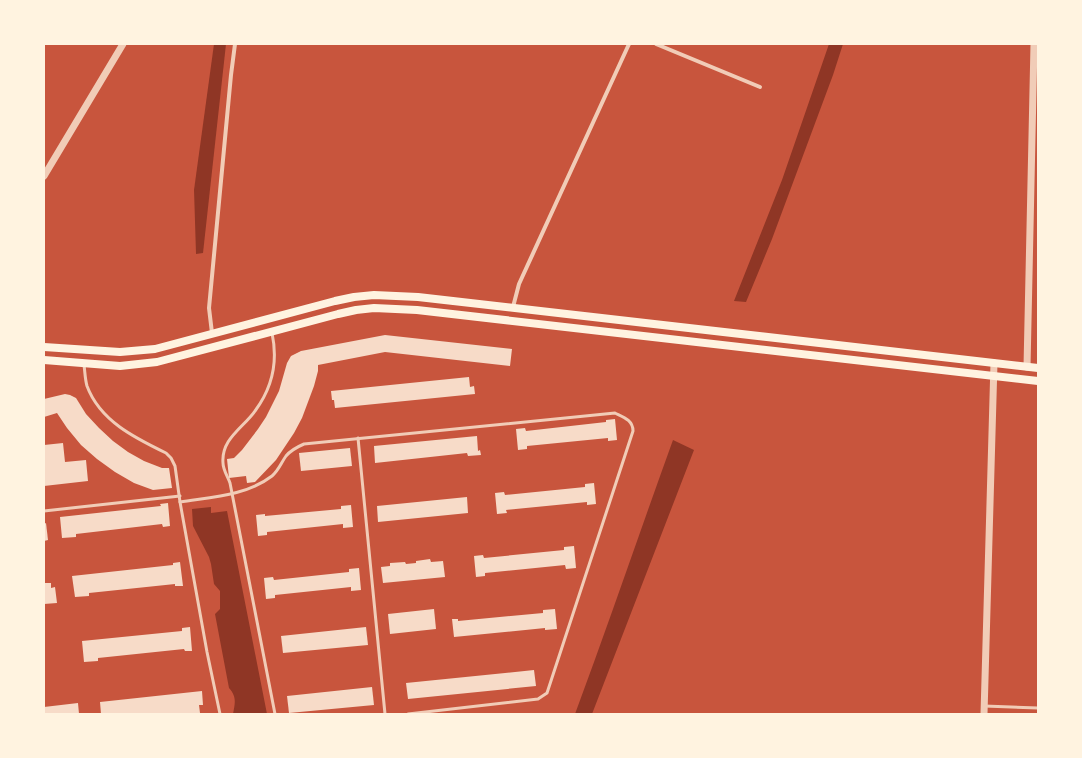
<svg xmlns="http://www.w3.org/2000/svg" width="1082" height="758" viewBox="0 0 1082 758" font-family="Lato,sans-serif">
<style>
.water{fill:#8f3625}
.building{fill:#f7dbc8}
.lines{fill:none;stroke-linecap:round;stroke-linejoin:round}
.service{stroke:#f1ccb7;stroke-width:3}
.minor{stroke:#f1ccb7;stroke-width:4}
.tertiary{stroke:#f1ccb7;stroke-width:7}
.secondary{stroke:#fff3e0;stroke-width:8}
</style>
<rect width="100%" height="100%" fill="#c8553d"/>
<g class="water">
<polygon points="214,44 226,44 203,253 196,254 194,190"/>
<polygon points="829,44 843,44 833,75 772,239 746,302 734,301 782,180"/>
<path d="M 673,440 L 694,450 L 592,714 L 575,714 C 609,623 640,531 673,440 Z"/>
<path d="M 211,507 L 211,513 L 227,511 L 267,714 L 233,714 C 235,703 237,697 229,688 L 215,614 L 220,609 L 220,591 L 214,584 L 211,564 L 209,557 L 193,526 L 192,509 Z"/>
</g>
<g class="building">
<polygon points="385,335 512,349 510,366 385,352 318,365 318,371 314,386 302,418 294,433 276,460 255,482 247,483 246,476 229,478 227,459 234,458 242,450 258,429 266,417 279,391 287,363 291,356 301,351"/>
<polygon points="469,377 470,387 474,386 475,394 335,408 334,400 332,400 331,391"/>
<polygon points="65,394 70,395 76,398 86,414 99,428 113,441 128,452 144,461 162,468 169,468 172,488 153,490 134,483 115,472 97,459 81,445 67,428 57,413 44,417 44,399"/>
<polygon points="615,419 617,440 608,441 608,438 527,446 527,449 518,450 516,429 525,428 526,431 606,422 606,420"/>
<polygon points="477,436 478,451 480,450 481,455 468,456 467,453 375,463 374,446"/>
<polygon points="63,443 65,462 86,460 88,481 44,486 44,445"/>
<polygon points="350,448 352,466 301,471 299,453"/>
<polygon points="594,483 596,504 587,505 587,502 506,510 507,513 497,514 495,493 504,492 505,495 585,487 585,484"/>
<polygon points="467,497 468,513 378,522 377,506"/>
<polygon points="168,503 170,526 163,527 162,524 76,534 76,537 62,538 60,517 161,506 160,504"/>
<polygon points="351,505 353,527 343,528 343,524 267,532 267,535 258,536 256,515 265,514 265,516 341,509 341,506"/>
<polygon points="46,523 48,540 44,541 44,524"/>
<polygon points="574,546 576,568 566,569 565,565 485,573 485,576 476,577 474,556 483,555 484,558 564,550 564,547"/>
<polygon points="430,559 431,562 443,561 445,577 383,583 381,567 390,566 390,563 405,562 406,564 416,563 416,561"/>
<polygon points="180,562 183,586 175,586 175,584 89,593 89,596 75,597 72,576 173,565 173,563"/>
<polygon points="359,568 361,590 351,591 351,587 275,595 275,598 266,599 264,578 273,577 274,580 349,572 349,569"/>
<polygon points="44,583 51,583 51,588 55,587 57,603 44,604"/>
<polygon points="434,609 436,629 390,634 388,614"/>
<polygon points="555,609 557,629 545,630 545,628 454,637 452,619 458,619 458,621 543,613 543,610"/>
<polygon points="190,627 192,651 185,651 184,649 98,658 98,661 84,662 82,641 182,631 182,628"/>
<polygon points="366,627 368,645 283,653 281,636"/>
<polygon points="534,670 536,686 408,699 406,683"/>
<polygon points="372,687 374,705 289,713 287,696"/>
<polygon points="202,691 203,705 199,705 200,713 194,714 101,714 100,702"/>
<polygon points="78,703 79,714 44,714 44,707"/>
</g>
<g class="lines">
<g class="service">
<path d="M 272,333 C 278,361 273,387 255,411 C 243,428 221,439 223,463 C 223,470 228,477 230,483 L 275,714"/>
<path d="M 84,365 C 85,372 85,379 87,386 C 100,421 135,438 166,453 L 171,458 L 175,466 L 180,502 L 207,652 L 220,714"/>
<polyline points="358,438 385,714"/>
<path d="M 180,502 C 211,497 246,496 272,476 C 279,470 281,463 286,456 C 291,450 297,447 304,444 L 615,413 C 623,417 633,420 633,431 L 547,693 L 538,699 L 408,714"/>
<polyline points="44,511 180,496"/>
<polyline points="984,706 1038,708"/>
</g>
<g class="minor">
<polyline points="656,44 760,87"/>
<polyline points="513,307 519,284 629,44"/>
<polyline points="212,333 209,308 231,75 235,44"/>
</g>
<g class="tertiary">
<polyline points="44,176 123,44"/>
<polyline points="1027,367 1034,44"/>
<polyline points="984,714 994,363"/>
</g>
<g class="secondary">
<polyline points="44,347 120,352 155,349 335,301 354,297 374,295 418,297 1038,368"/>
<polyline points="44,360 120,366 157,362 338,314 356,310 374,308 417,310 1038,381"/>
</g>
</g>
<rect width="1082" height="758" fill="none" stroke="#fff3e0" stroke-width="90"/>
</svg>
